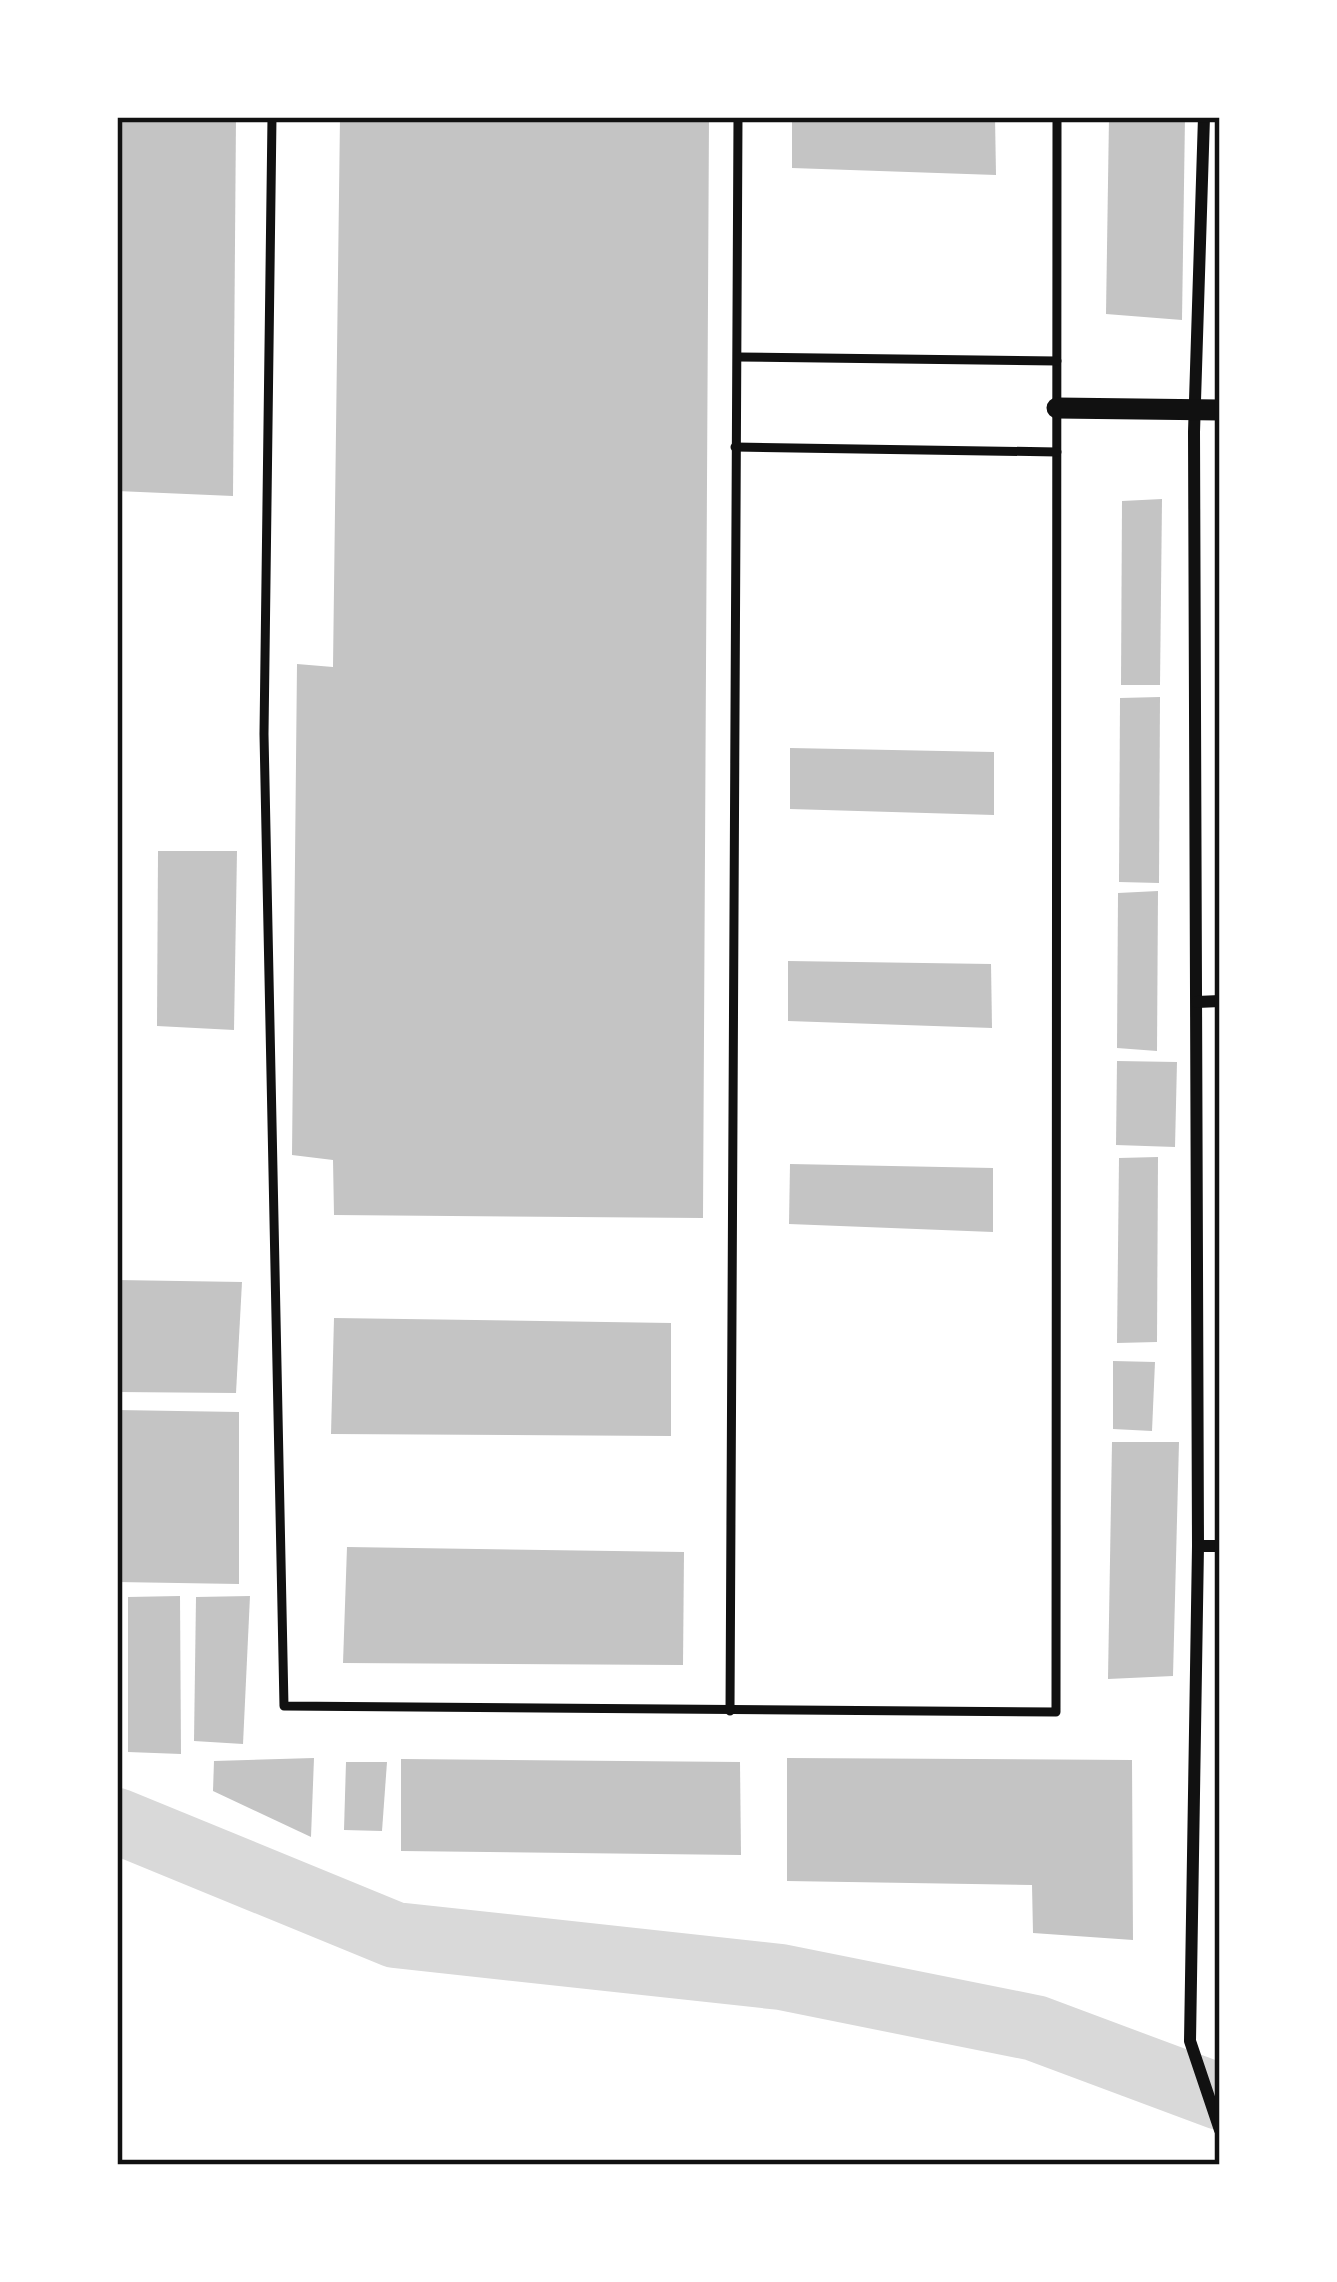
<svg xmlns="http://www.w3.org/2000/svg" width="1337" height="2282" viewBox="0 0 1337 2282" font-family="'Roboto Condensed',sans-serif">
<style>
.lines{fill:none;stroke-linecap:round;stroke-linejoin:round}
.river{stroke:#d9d9d9;stroke-width:66}
.building{fill:#c4c4c4}
.service{stroke:#111;stroke-width:9}
.minor{stroke:#111;stroke-width:12}
.tertiary{stroke:#111;stroke-width:21}
.neatline{fill:none;stroke:#111;stroke-width:4.5}
</style>
<rect width="100%" height="100%" fill="#fff"/>
<g class="lines">
<polyline class="river" points="117,1821 395,1935 781,1977 1035,2028 1220,2097"/>
</g>
<g class="building">
<polygon points="117,117 236,117 233,496 117,491"/>
<polygon points="340,117 709,117 703,1218 334,1215 333,1160 292,1155 297,664 333,667"/>
<polygon points="792,117 995,117 996,175 792,168"/>
<polygon points="1109,117 1185,117 1182,320 1106,314"/>
<polygon points="1162,499 1160,685 1121,685 1122,501"/>
<polygon points="1160,697 1159,883 1119,882 1120,698"/>
<polygon points="790,748 994,752 994,815 790,809"/>
<polygon points="158,851 237,851 234,1030 157,1026"/>
<polygon points="1158,891 1157,1051 1117,1048 1118,893"/>
<polygon points="788,961 991,964 992,1028 788,1021"/>
<polygon points="1117,1061 1177,1062 1175,1147 1116,1145"/>
<polygon points="1158,1157 1157,1342 1117,1343 1119,1158"/>
<polygon points="790,1164 993,1168 993,1232 789,1224"/>
<polygon points="117,1280 242,1282 236,1393 117,1392"/>
<polygon points="334,1318 671,1323 671,1436 331,1434"/>
<polygon points="1113,1361 1155,1362 1152,1431 1113,1429"/>
<polygon points="117,1410 239,1412 239,1584 117,1582"/>
<polygon points="1112,1442 1179,1442 1173,1676 1108,1679"/>
<polygon points="347,1547 684,1552 683,1665 343,1663"/>
<polygon points="180,1596 181,1754 128,1752 128,1597"/>
<polygon points="250,1596 243,1744 194,1741 196,1597"/>
<polygon points="314,1758 311,1837 213,1791 214,1761"/>
<polygon points="787,1758 1132,1760 1133,1940 1033,1933 1032,1885 787,1881"/>
<polygon points="401,1759 740,1762 741,1855 401,1851"/>
<polygon points="346,1762 387,1762 382,1831 344,1830"/>
</g>
<g class="lines">
<g class="service">
<polyline points="272,117 264,734 284,1706 1056,1712 1057,117"/>
<polyline points="738,357 1057,361"/>
<polyline points="735,447 1057,452"/>
<polyline points="730,1711 738,117"/>
</g>
<g class="minor">
<polyline points="1204,117 1194,432 1198,1546 1190,2041 1220,2130"/>
<polyline points="1197,1002 1220,1001"/>
<polyline points="1198,1546 1220,1546"/>
</g>
<polyline class="tertiary" points="1057,408 1220,410"/>
</g>
<rect width="1337" height="2282" fill="none" stroke="#ffffff" stroke-width="240"/>
<rect x="120" y="120" width="1097" height="2042" class="neatline"/>
</svg>
